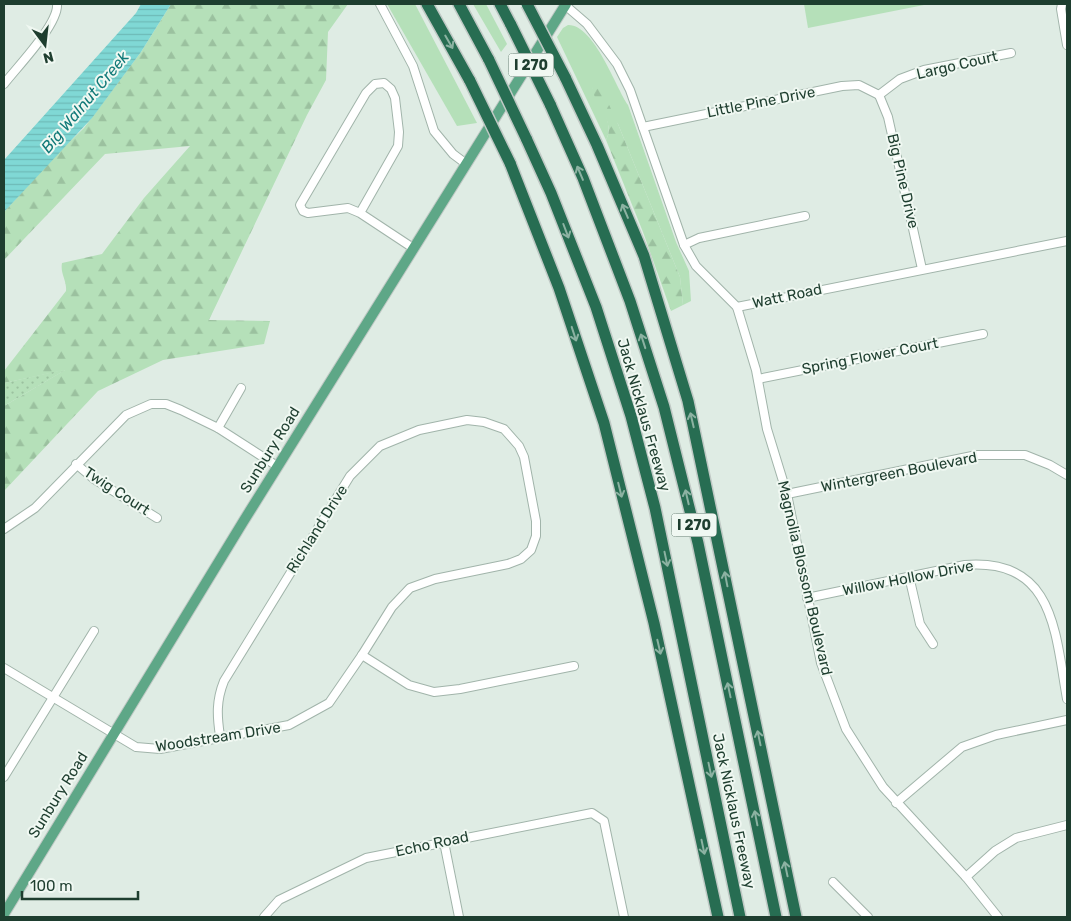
<svg xmlns="http://www.w3.org/2000/svg" width="1071" height="921" viewBox="0 0 1071 921" font-family="Rubik,sans-serif">
<style>
.grass{fill:#b5e0b9}
.forest{fill:url(#forest-firs)}
.park{fill:url(#park-dots)}
.water{fill:url(#water-rules)}
.lines{fill:none;stroke-linecap:round;stroke-linejoin:round}
.minor-casing{stroke:#a1b4aa;stroke-width:10}
.major-casing{stroke:#c0c9c5;stroke-width:12}
.highway-casing{stroke:#c0c9c5;stroke-width:14}
.minor{stroke:#fff;stroke-width:8}
.major{stroke:#5ea787;stroke-width:10}
.highway{stroke:#276d52;stroke-width:11}
.highway-bridge-casing{stroke:#c0c9c5;stroke-width:14;stroke-linecap:butt}
.highway-bridge{stroke:#276d52;stroke-width:11}
.oneway{stroke:#8cb2a2}
.labels{text-anchor:middle;dominant-baseline:central;stroke-width:4;stroke-linejoin:round;paint-order:stroke}
.shield{fill:#f0f8f2;stroke:#5d766a;stroke-width:1}
.shield-label{font-size:14px;font-weight:bold;fill:#1e3e2f}
.street-label{font-size:15px;fill:#1e3e2f;stroke:#f0f8f2}
.water-label{font-size:16px;font-style:italic;fill:#127a79;stroke:#f0f8f2}
</style>
<defs>
<pattern id="forest-firs" width="22" height="20" patternUnits="userSpaceOnUse" patternTransform="scale(1.25)"><rect width="22" height="20" fill="#b5e0b9"/><path d="M5 1l3.5 6h-7zM16 11l3.5 6h-7z" fill="#9bc19f"/></pattern>
<pattern id="park-dots" width="8" height="8" patternUnits="userSpaceOnUse" patternTransform="scale(1.25)"><rect width="8" height="8" fill="#b5e0b9"/><path d="M2 2h.1M6 6h.1" fill="none" stroke="#9bc19f" stroke-width="1.8" stroke-linecap="round"/></pattern>
<pattern id="water-rules" width="6" height="5" patternUnits="userSpaceOnUse" patternTransform="scale(1.25)"><rect width="6" height="5" fill="#80d8d5"/><path d="M0 2.5h6" fill="none" stroke="#6ebab7"/></pattern>
</defs>
<rect width="100%" height="100%" fill="#dfece4"/>
<g class="grass">
<polygon points="387,4 415,4 477,123 457,126"/>
<polygon points="473,4 486,4 507,44 501,52"/>
<polygon points="804,4 929,4 808,28"/>
<path d="M 568,25 C 594,24 616,88 628,105 L 676,242 L 689,271 L 691,301 L 683,305 L 680,277 L 618,124 L 592,87 C 599,102 615,124 606,140 L 557,37 L 563,28 Z"/>
</g>
<g class="forest">
<path d="M 171,4 L 348,4 L 328,32 L 326,80 L 307,115 L 209,320 L 270,321 L 264,344 L 163,360 L 98,391 L 4,491 L 4,406 L 65,370 L 4,383 L 4,371 L 66,291 C 67,280 60,274 62,263 L 102,254 L 144,198 L 190,146 L 105,154 L 4,260 L 4,212 L 56,155 L 84,128 L 141,52 Z"/>
<path d="M 593,80 L 598,81 L 618,124 L 680,277 L 683,305 L 671,311 L 643,232 L 606,140 C 618,118 586,99 593,80 Z"/>
</g>
<polygon class="park" points="67,369 4,406 4,383"/>
<polygon class="water" points="141,4 171,4 141,52 92,118 4,212 4,160 136,13"/>
<g class="lines">
<g class="minor-casing">
<g id="minor">
<polyline points="380,4 413,66 434,131 453,154 465,163"/>
<polyline points="1062,4 1061,9 1067,45"/>
<polyline points="565,5 587,24 617,64 630,90 684,245 696,266 737,307 756,370 767,429 787,494 821,663 846,729 883,787 966,877 998,917"/>
<path d="M 4,84 C 17,67 59,24 57,4"/>
<polyline points="879,95 888,117 922,269"/>
<polyline points="879,95 900,79 924,70 1011,53"/>
<polyline points="643,127 842,86 859,85 879,95"/>
<polyline points="360,213 398,146 399,132 395,98 391,89 384,83 375,84 366,93 300,205 303,211 308,213 348,208 360,213 413,248"/>
<polyline points="684,245 699,238 805,216"/>
<polyline points="737,307 1067,241"/>
<polyline points="758,379 983,334"/>
<polyline points="218,428 241,388"/>
<polyline points="76,464 94,479 157,518"/>
<polyline points="787,494 977,455 1025,455 1050,465 1067,475"/>
<polyline points="4,529 35,508 126,415 151,404 166,404 181,410 218,428 277,466"/>
<polyline points="909,576 920,624 933,644"/>
<path d="M 807,598 L 965,565 C 1054,558 1055,631 1067,699"/>
<polyline points="362,655 409,685 434,692 460,689 574,666"/>
<path d="M 4,668 L 136,747 L 160,749 L 289,725 L 329,703 L 362,655 L 392,607 L 410,588 L 435,579 L 508,564 L 521,559 L 531,550 L 536,536 L 536,521 L 524,457 L 519,446 L 504,429 L 484,422 L 467,420 L 419,430 L 380,446 L 350,476 L 224,681 C 216,701 217,716 220,736"/>
<polyline points="4,777 94,631"/>
<polyline points="896,803 962,747 996,735 1067,720"/>
<polyline points="444,842 459,917"/>
<polyline points="966,877 995,851 1016,838 1067,825"/>
<polyline points="833,882 868,917"/>
<polyline points="264,917 279,900 366,858 592,813 604,821 624,917"/>
</g>
</g>
<g class="major-casing">
<polyline id="major" points="4,914 243,522 566,4"/>
</g>
<g class="highway-casing">
<g id="highway">
<polyline points="427,4 470,81"/>
<polyline points="459,4 489,60"/>
<polyline points="500,4 511,25"/>
<polyline points="565,77 597,145 644,256 688,401 796,917"/>
<polyline points="550,104 583,178 630,301 664,407 698,543 776,917"/>
<polyline points="526,138 551,193 596,307 631,416 655,508 740,917"/>
<polyline points="510,163 559,288 604,423 654,623 718,917"/>
</g>
</g>
<use href="#minor" class="minor"/>
<use href="#major" class="major"/>
<use href="#highway" class="highway"/>
<g class="highway-bridge-casing">
<g id="highway-bridge">
<polyline points="527,4 565,77"/>
<polyline points="511,25 550,104"/>
<polyline points="489,60 526,138"/>
<polyline points="470,81 510,163"/>
</g>
</g>
<use href="#highway-bridge" class="highway-bridge"/>
</g>
<defs><path id="oneway-shaft" d="M-6 0H5M1.5-3L5.5 0L1.5 3" fill="none" stroke-width="1.6" stroke-linecap="round" stroke-linejoin="round" transform="scale(1.25)"/></defs>
<g class="oneway">
<use href="#oneway-shaft" transform="translate(449 42) rotate(60)"/>
<use href="#oneway-shaft" transform="translate(580 173) rotate(-113)"/>
<use href="#oneway-shaft" transform="translate(625 211) rotate(-113)"/>
<use href="#oneway-shaft" transform="translate(566 231) rotate(69)"/>
<use href="#oneway-shaft" transform="translate(574 334) rotate(72)"/>
<use href="#oneway-shaft" transform="translate(643 341) rotate(-108)"/>
<use href="#oneway-shaft" transform="translate(692 420) rotate(-103)"/>
<use href="#oneway-shaft" transform="translate(620 490) rotate(76)"/>
<use href="#oneway-shaft" transform="translate(687 497) rotate(-103)"/>
<use href="#oneway-shaft" transform="translate(666 559) rotate(78)"/>
<use href="#oneway-shaft" transform="translate(726 579) rotate(-101)"/>
<use href="#oneway-shaft" transform="translate(659 647) rotate(77)"/>
<use href="#oneway-shaft" transform="translate(729 690) rotate(-102)"/>
<use href="#oneway-shaft" transform="translate(759 738) rotate(-102)"/>
<use href="#oneway-shaft" transform="translate(710 770) rotate(78)"/>
<use href="#oneway-shaft" transform="translate(756 818) rotate(-101)"/>
<use href="#oneway-shaft" transform="translate(703 847) rotate(78)"/>
<use href="#oneway-shaft" transform="translate(786 869) rotate(-102)"/>
</g>
<g class="labels">
<g class="shield">
<rect x="508.5" y="53.5" width="45" height="23" rx="4"/>
<rect x="671.5" y="513.5" width="45" height="23" rx="4"/>
</g>
<g class="shield-label">
<text x="531" y="65">I 270</text>
<text x="694" y="525">I 270</text>
</g>
<g class="street-label">
<text transform="translate(957 65) rotate(-13)">Largo Court</text>
<text transform="translate(761 102) rotate(-11)">Little Pine Drive</text>
<text transform="translate(903 181) rotate(77)">Big Pine Drive</text>
<text transform="translate(787 296) rotate(-12)">Watt Road</text>
<text transform="translate(870 356) rotate(-11)">Spring Flower Court</text>
<text transform="translate(644 415) rotate(74)">Jack Nicklaus Freeway</text>
<text transform="translate(270 450) rotate(-58)">Sunbury Road</text>
<text transform="translate(899 472) rotate(-11)">Wintergreen Boulevard</text>
<text transform="translate(117 491) rotate(33)">Twig Court</text>
<text transform="translate(317 529) rotate(-58)">Richland Drive</text>
<text transform="translate(805 578) rotate(77)">Magnolia Blossom Boulevard</text>
<text transform="translate(908 578) rotate(-11)">Willow Hollow Drive</text>
<text transform="translate(218 737) rotate(-9)">Woodstream Drive</text>
<text transform="translate(58 795) rotate(-58)">Sunbury Road</text>
<text transform="translate(734 811) rotate(78)">Jack Nicklaus Freeway</text>
<text transform="translate(432 844) rotate(-12)">Echo Road</text>
</g>
<g class="water-label">
<text transform="translate(85 102) rotate(-50)">Big Walnut Creek</text>
</g>
</g>
<rect width="1071" height="921" fill="none" stroke="#1e3e2f" stroke-width="10"/>
<g transform="translate(45 45) rotate(165)" stroke="#f0f8f2" stroke-width="4" paint-order="stroke">
<path d="M0-4L9 19L0 12L-9 19Z" fill="#1e3e2f"/>
<text y="-8" font-size="14" font-weight="bold" text-anchor="middle" fill="#1e3e2f">N</text>
</g>
<path d="M22 891v8h116v-8" fill="none" stroke="#1e3e2f" stroke-width="2.5"/>
<text x="30" y="891" font-size="15" fill="#1e3e2f" stroke="#f0f8f2" stroke-width="4" paint-order="stroke">100 m</text>
</svg>
